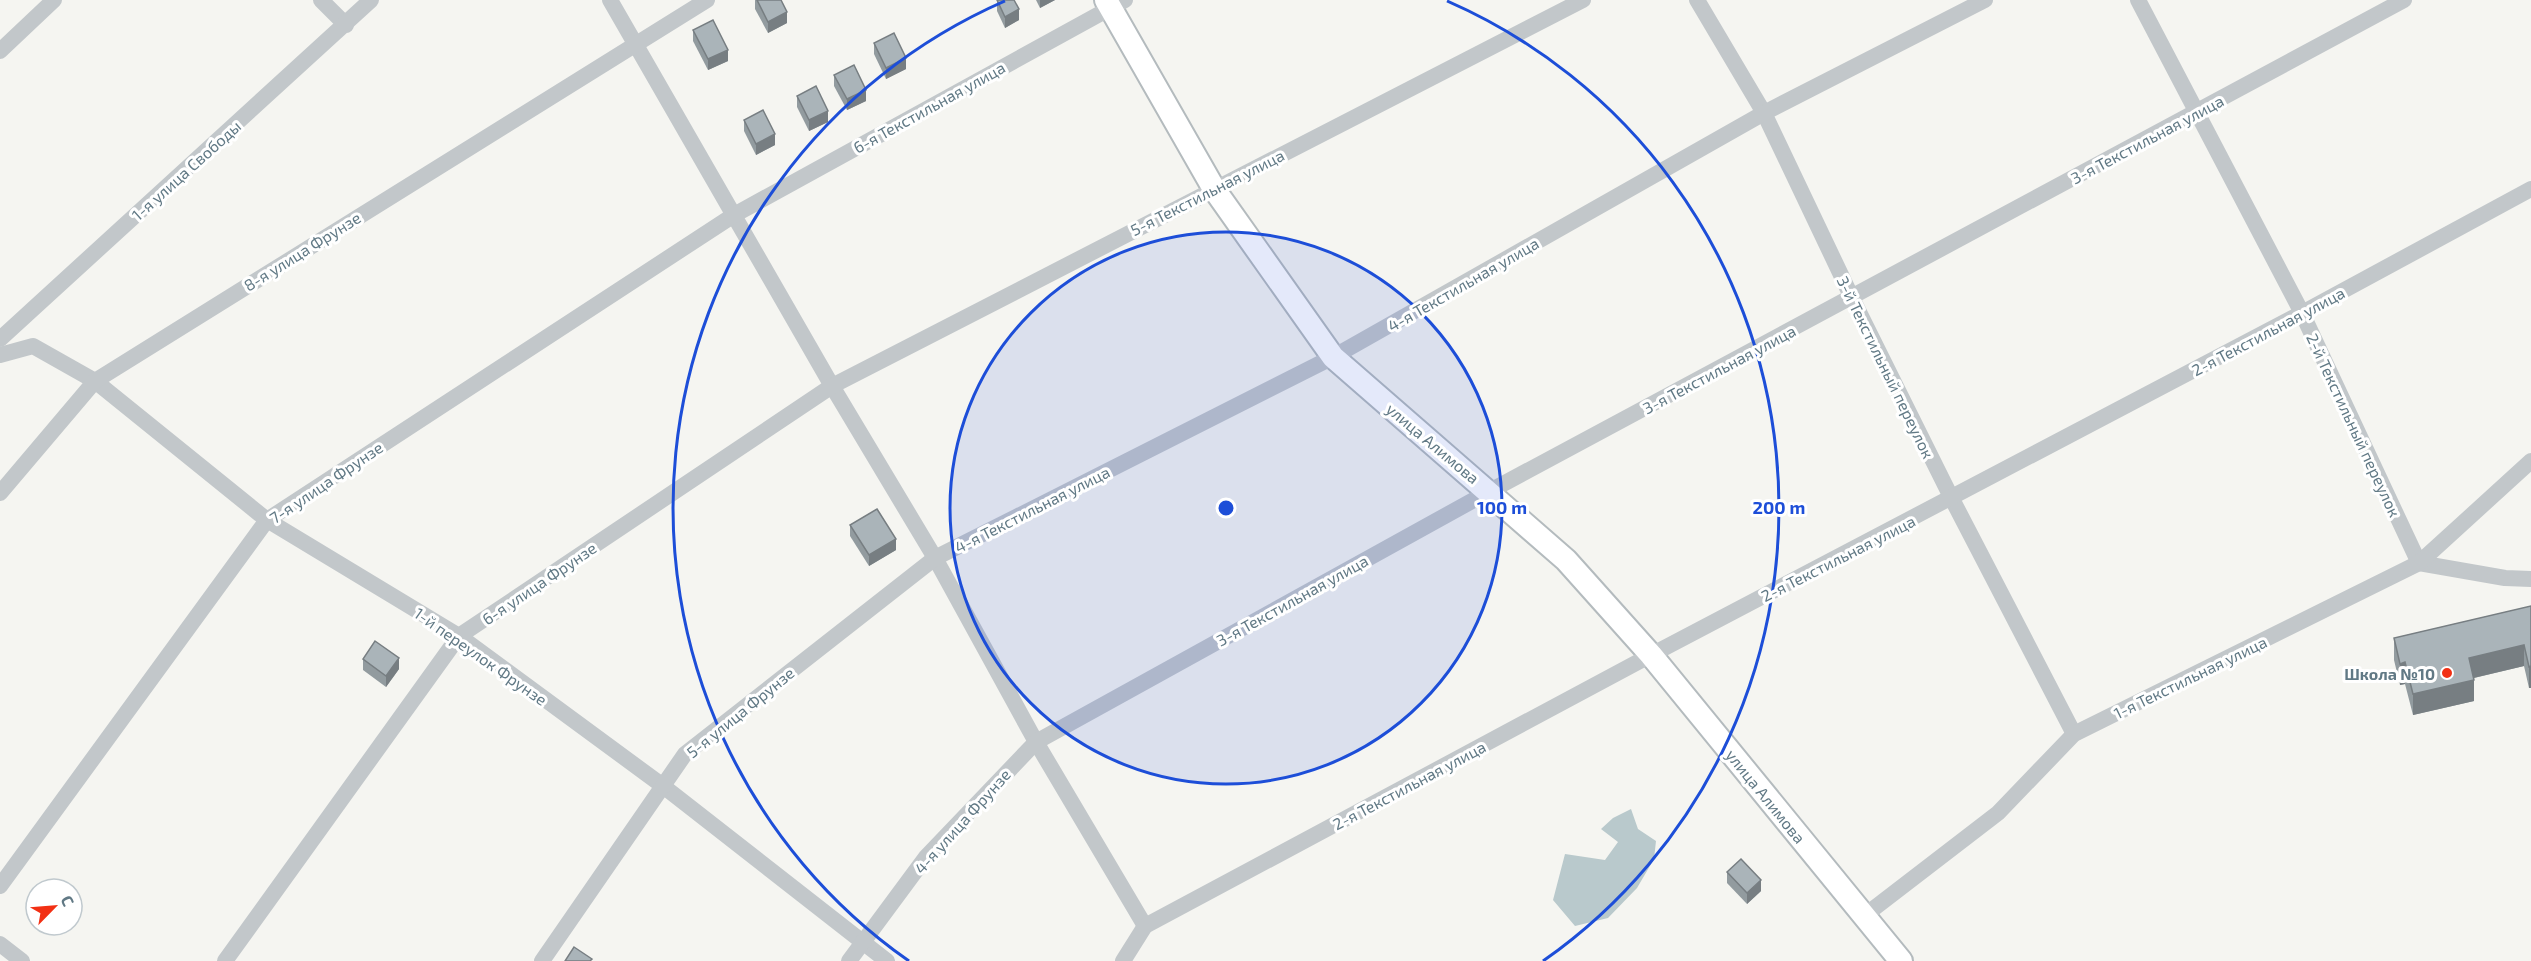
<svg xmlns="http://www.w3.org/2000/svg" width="2531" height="961" viewBox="0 0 2531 961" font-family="'Exo 2',sans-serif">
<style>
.water{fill:#b9c9cc}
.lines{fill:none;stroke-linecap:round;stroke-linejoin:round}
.secondary-casing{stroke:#b4bbbe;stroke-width:26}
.street{stroke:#c2c7ca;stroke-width:16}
.secondary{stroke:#fff;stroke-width:22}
.wall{fill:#929b9f}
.shaded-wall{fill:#777e82}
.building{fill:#aab4b9;stroke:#777e82;stroke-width:1.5}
.ring{fill:none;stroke:#1d4ed8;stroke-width:3}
.poi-dot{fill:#f23014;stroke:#fff;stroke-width:2}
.labels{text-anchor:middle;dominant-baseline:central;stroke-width:6;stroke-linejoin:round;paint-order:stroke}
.street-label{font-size:16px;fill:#617985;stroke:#fff}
.poi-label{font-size:16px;font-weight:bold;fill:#617985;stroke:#fff;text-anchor:end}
.centre{fill:#1d4ed8;stroke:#fff;stroke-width:3}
.ring-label{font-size:18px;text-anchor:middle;font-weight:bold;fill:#1d4ed8;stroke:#fff;stroke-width:6;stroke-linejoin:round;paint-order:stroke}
</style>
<rect width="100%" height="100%" fill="#f5f5f1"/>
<polygon class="water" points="1631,809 1638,829 1656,841 1654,859 1637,888 1608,918 1575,926 1553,900 1565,854 1605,860 1618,842 1601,829 1613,818"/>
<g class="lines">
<g class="secondary-casing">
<polyline id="secondary" points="1106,0 1214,189 1333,357 1566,560 1651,655 1901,961"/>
</g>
<g class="street">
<polyline points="321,0 346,25"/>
<polyline points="610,0 832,386 935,558 1036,742 1145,926"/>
<polyline points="1697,0 1764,113 1852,298 1952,499 2074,734"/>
<polyline points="2138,0 2302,313 2419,563 2505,578 2531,579"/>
<polyline points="0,51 54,0"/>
<polyline points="0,339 371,0"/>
<polyline points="0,355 33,346 95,381 267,520 459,636 663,786 887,961"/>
<polyline points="0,493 95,381 707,0"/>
<polyline points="0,886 267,520 734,215 1125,0"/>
<polyline points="1864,916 1998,813 2074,734 2419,563 2531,461"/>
<polyline points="0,944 22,961"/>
<polyline points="225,961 459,636 832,386 1583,0"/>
<polyline points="542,961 685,754 935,558 1333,357 1764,113 1985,0"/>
<polyline points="849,961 926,857 1036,742 1490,491 2404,0"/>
<polyline points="1123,961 1145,926 1651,655 2302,313 2531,189"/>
</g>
<use href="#secondary" class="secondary"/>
</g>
<g class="wall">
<polygon points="755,0 781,0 787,23 768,33 755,9"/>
<polygon points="997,0 1019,20 1005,28 997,11"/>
<polygon points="1036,0 1055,0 1040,8"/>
<polygon points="693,30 728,61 708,70 693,41"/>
<polygon points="874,43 906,69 886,79 874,54"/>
<polygon points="834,75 866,101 847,110 834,86"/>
<polygon points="797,96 828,122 809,131 797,107"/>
<polygon points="744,120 775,145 756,155 744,131"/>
<polygon points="850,525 896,550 869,566 850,536"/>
<polygon points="2531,606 2531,688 2529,688 2524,666 2474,678 2474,701 2413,715 2405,684 2400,685 2394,660 2394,638"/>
<polygon points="363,659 399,669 386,687 363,670"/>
<polygon points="1727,872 1761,891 1747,904 1727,883"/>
</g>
<g class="shaded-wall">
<polygon points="1040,0 1055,0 1040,8"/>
<polygon points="1019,9 1019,20 1005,28 1005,17"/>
<polygon points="787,12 787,23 768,33 768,22"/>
<polygon points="728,50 728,61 708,70 708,59"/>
<polygon points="906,58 906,69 886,79 886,68"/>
<polygon points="866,90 866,101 847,110 847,99"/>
<polygon points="828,111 828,122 809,131 809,120"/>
<polygon points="775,134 775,145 756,155 756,144"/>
<polygon points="896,539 896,550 869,566 869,555"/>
<polygon points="2524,645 2524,666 2469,679 2469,658"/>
<polygon points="399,658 399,669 386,687 386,676"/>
<polygon points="2405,662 2405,684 2400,685 2400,664"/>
<polygon points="2531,666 2531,688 2529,688 2529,667"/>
<polygon points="2474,680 2474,701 2413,715 2413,694"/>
<polygon points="1761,880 1761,891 1747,904 1747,893"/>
</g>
<g class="building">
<polygon points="757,0 781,0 787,12 768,22"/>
<polygon points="997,0 1014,0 1019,9 1005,17"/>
<polygon points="713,20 728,50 708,59 693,30"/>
<polygon points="894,33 906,58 886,68 874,43"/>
<polygon points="854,65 866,90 847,99 834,75"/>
<polygon points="816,86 828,111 809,120 797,96"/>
<polygon points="763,110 775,134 756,144 744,120"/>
<polygon points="877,509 896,539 869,555 850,525"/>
<polygon points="2531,606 2531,666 2529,667 2524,645 2469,658 2474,680 2413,694 2405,662 2400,664 2394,638"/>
<polygon points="375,641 399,658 386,676 363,659"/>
<polygon points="1741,859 1761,880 1747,893 1727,872"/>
<polygon points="574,947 592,959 590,961 565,961"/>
</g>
<circle cx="1226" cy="508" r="276" fill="#1d4ed8" fill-opacity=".12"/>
<g class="ring">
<circle cx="1226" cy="508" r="276"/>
<path d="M909 961A553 553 0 0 1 1005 1M1447 1A553 553 0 0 1 1543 961"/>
</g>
<circle class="poi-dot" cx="2447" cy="673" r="6"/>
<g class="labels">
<g class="street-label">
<text transform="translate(929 107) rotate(-29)">6-я Текстильная улица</text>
<text transform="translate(2147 139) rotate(-28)">3-я Текстильная улица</text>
<text transform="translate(186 170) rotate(-42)">1-я улица Свободы</text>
<text transform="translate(1207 192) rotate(-27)">5-я Текстильная улица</text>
<text transform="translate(302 251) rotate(-32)">8-я улица Фрунзе</text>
<text transform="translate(1463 284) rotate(-30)">4-я Текстильная улица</text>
<text transform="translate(2268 331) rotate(-28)">2-я Текстильная улица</text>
<text transform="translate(1886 367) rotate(64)">3-й Текстильный переулок</text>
<text transform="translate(1719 369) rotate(-28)">3-я Текстильная улица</text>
<text transform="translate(2354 425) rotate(65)">2-й Текстильный переулок</text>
<text transform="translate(1433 443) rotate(40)">улица Алимова</text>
<text transform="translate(326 482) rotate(-34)">7-я улица Фрунзе</text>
<text transform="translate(1032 509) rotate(-27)">4-я Текстильная улица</text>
<text transform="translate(1838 558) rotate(-27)">2-я Текстильная улица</text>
<text transform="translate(539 583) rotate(-34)">6-я улица Фрунзе</text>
<text transform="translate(1292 600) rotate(-29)">3-я Текстильная улица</text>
<text transform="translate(481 656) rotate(35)">1-й переулок Фрунзе</text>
<text transform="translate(2190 677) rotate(-26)">1-я Текстильная улица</text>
<text transform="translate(740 712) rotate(-39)">5-я улица Фрунзе</text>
<text transform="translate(1409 785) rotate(-28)">2-я Текстильная улица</text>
<text transform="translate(1766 796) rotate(51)">улица Алимова</text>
<text transform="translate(962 821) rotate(-48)">4-я улица Фрунзе</text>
</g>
<g class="poi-label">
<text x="2435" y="673">Школа №10</text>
</g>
</g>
<circle cx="1226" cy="508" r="9" class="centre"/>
<g class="ring-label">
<text x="1502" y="514">100 m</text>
<text x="1779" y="514">200 m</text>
</g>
<g transform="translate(54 907) rotate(65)"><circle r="28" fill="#ffffff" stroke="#c0c9ce" stroke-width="1.5"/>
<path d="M0-4.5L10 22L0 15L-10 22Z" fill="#f23014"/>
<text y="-9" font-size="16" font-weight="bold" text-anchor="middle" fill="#617985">С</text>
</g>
</svg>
